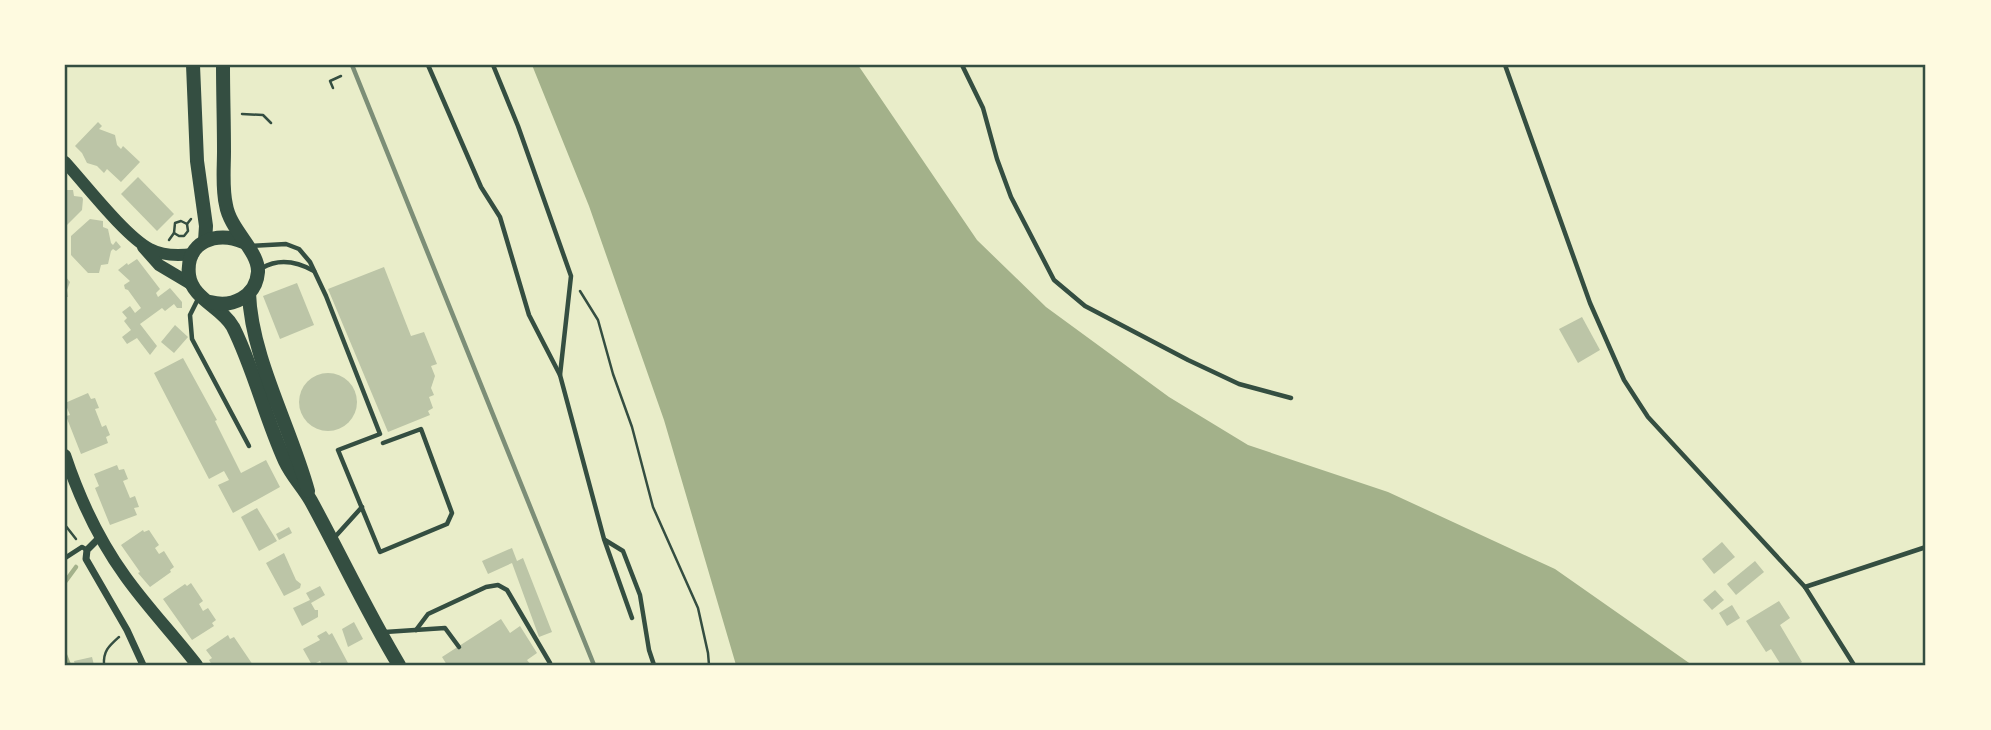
<svg xmlns="http://www.w3.org/2000/svg" width="1991" height="730" viewBox="0 0 1991 730" font-family="Figtree,sans-serif">
<style>
.water{fill:#a3b18a}
.lines{fill:none;stroke-linecap:round;stroke-linejoin:round}
.stream{stroke:#a3b18a;stroke-width:4.5}
.building{fill:#bcc5a7}
.path{stroke:#344e41;stroke-width:2.5}
.service{stroke:#344e41;stroke-width:4.5}
.minor{stroke:#344e41;stroke-width:7}
.tertiary{stroke:#344e41;stroke-width:12}
.primary{stroke:#344e41;stroke-width:14}
.rail{stroke:#7c8e77;stroke-width:4.5}
.neatline{fill:none;stroke:#344e41;stroke-width:2.5}
</style>
<rect width="100%" height="100%" fill="#e9edc9"/>
<polygon class="water" points="532,65 858,65 977,240 1046,307 1169,397 1248,445 1388,492 1555,569 1692,665 736,665 664,420 589,206"/>
<g class="lines">
<g class="stream">
<polyline points="65,582 76,567"/>
<polyline points="65,655 69,665"/>
</g>
</g>
<g class="building">
<polygon points="98,122 102,126 99,129 115,135 117,145 121,149 123,146 140,162 121,182 107,169 104,173 97,166 87,163 82,153 75,146"/>
<polygon points="138,177 174,214 157,231 121,194"/>
<polygon points="65,190 73,190 74,196 82,197 83,199 82,210 65,227"/>
<polygon points="90,219 103,221 103,227 108,229 111,243 113,245 116,241 121,247 116,251 113,249 111,251 108,264 101,265 99,273 88,273 71,255 71,236"/>
<polygon points="137,259 160,289 156,293 158,297 170,288 182,302 182,308 177,308 174,304 165,311 162,308 140,324 157,346 150,355 137,338 127,344 122,337 131,330 124,321 127,318 122,312 130,306 135,313 141,308 128,290 125,289 124,285 130,281 118,270 127,263 128,265"/>
<polygon points="384,267 411,336 424,332 437,364 431,366 435,376 431,388 434,395 429,397 433,408 428,411 430,415 388,432 328,289"/>
<polygon points="65,276 70,282 67,290 68,297 65,297"/>
<polygon points="297,283 314,325 280,339 263,296"/>
<polygon points="1582,317 1600,350 1578,363 1559,329"/>
<polygon points="175,325 188,337 174,353 161,342"/>
<polygon points="183,358 217,420 215,421 241,473 266,460 280,487 233,513 218,485 229,480 224,471 209,479 154,373"/>
<circle cx="328" cy="402" r="29"/>
<polygon points="88,393 91,399 95,398 99,408 95,409 102,427 106,425 110,435 106,437 108,443 81,454 66,416 70,415 65,403"/>
<polygon points="117,465 119,470 124,469 128,479 123,481 130,498 135,496 139,507 134,508 137,515 110,525 95,488 99,486 94,474"/>
<polygon points="257,508 277,541 259,551 241,517"/>
<polygon points="289,527 292,533 279,540 276,534"/>
<polygon points="143,530 144,532 149,530 159,545 155,548 159,554 164,551 174,567 170,570 171,572 150,587 138,573 140,572 121,545"/>
<polygon points="1722,542 1735,557 1714,574 1702,559"/>
<polygon points="512,548 517,561 523,558 552,632 539,637 512,563 488,574 482,561"/>
<polygon points="284,553 296,580 301,584 300,588 284,596 266,563"/>
<polygon points="1755,561 1764,572 1736,595 1727,584"/>
<polygon points="191,583 203,601 199,604 203,611 208,608 216,620 212,623 214,626 192,640 163,599 185,584 187,586"/>
<polygon points="320,586 325,595 311,603 315,610 318,610 318,617 302,626 293,608 310,600 306,593"/>
<polygon points="1715,590 1724,600 1712,610 1703,600"/>
<polygon points="1779,601 1790,618 1780,625 1802,662 1797,665 1781,665 1771,649 1766,652 1746,621"/>
<polygon points="1732,605 1740,618 1727,626 1719,613"/>
<polygon points="501,619 510,633 520,626 537,653 527,660 531,665 447,665 442,657"/>
<polygon points="354,622 363,639 348,647 342,629"/>
<polygon points="326,631 329,635 332,633 349,665 322,665 320,661 312,665 303,649 320,640 317,636"/>
<polygon points="228,635 230,639 234,637 253,665 212,665 209,660 212,658 206,650"/>
<polygon points="92,657 94,665 75,665 74,661"/>
</g>
<g class="lines">
<g class="path">
<polyline points="333,88 330,81 341,76"/>
<polyline points="242,114 263,115 271,123"/>
<polyline points="174,233 179,236 184,236 188,231 187,224"/>
<polyline points="169,240 174,233 175,223 181,221 187,224 191,219"/>
<polyline points="580,291 598,320 613,374 632,427 653,507 698,608 708,653 709,665"/>
<polyline points="65,525 76,539"/>
<path d="M 104,665 C 103,651 109,646 119,637"/>
</g>
<g class="service">
<polyline points="428,65 481,187 500,217 529,315 560,375 604,539 632,618"/>
<polyline points="493,65 518,126 571,276 560,375"/>
<polyline points="962,65 983,108 997,159 1011,197 1054,280 1085,306 1188,360 1239,384 1291,398"/>
<polyline points="1505,65 1590,303 1624,380 1648,417 1805,587 1854,665"/>
<polyline points="251,246 286,244 299,249 310,262 326,296 380,434 338,450 380,552 447,524 452,513 421,429 383,443"/>
<path d="M 262,268 C 279,258 298,262 314,271"/>
<polyline points="198,299 190,315 192,339 249,446"/>
<polyline points="334,538 362,507"/>
<polyline points="605,540 623,551 640,595 649,650 654,665"/>
<polyline points="65,558 82,547 87,550"/>
<polyline points="1805,587 1926,547"/>
<polyline points="416,630 428,614 486,587 498,585 507,590 550,663 549,665"/>
<polyline points="385,632 445,628 459,647"/>
</g>
<polyline class="minor" points="101,536 87,550 86,559 127,630 143,665"/>
<g class="tertiary">
<path d="M 65,162 C 85,184 126,237 150,249 C 163,256 178,256 193,254"/>
<polyline points="143,247 159,265 191,284"/>
<path d="M 65,455 C 79,497 99,540 125,576 C 147,607 174,635 197,665"/>
</g>
<g class="primary">
<polyline points="193,65 197,161 206,226 205,241"/>
<path d="M 243,242 C 217,230 185,242 189,275 C 192,299 222,307 233,327 C 254,369 265,417 285,461 C 292,476 303,487 311,501 C 341,556 367,612 399,665"/>
<path d="M 249,293 C 251,357 291,428 308,491"/>
<path d="M 210,302 C 232,308 256,297 258,272 C 259,251 230,230 226,205 C 222,188 224,169 224,151 C 224,122 223,94 223,65"/>
</g>
<polyline class="rail" points="352,65 594,665"/>
</g>
<rect width="1991" height="730" fill="none" stroke="#fefae0" stroke-width="133"/>
<rect x="66" y="66" width="1858" height="598" class="neatline"/>
</svg>
